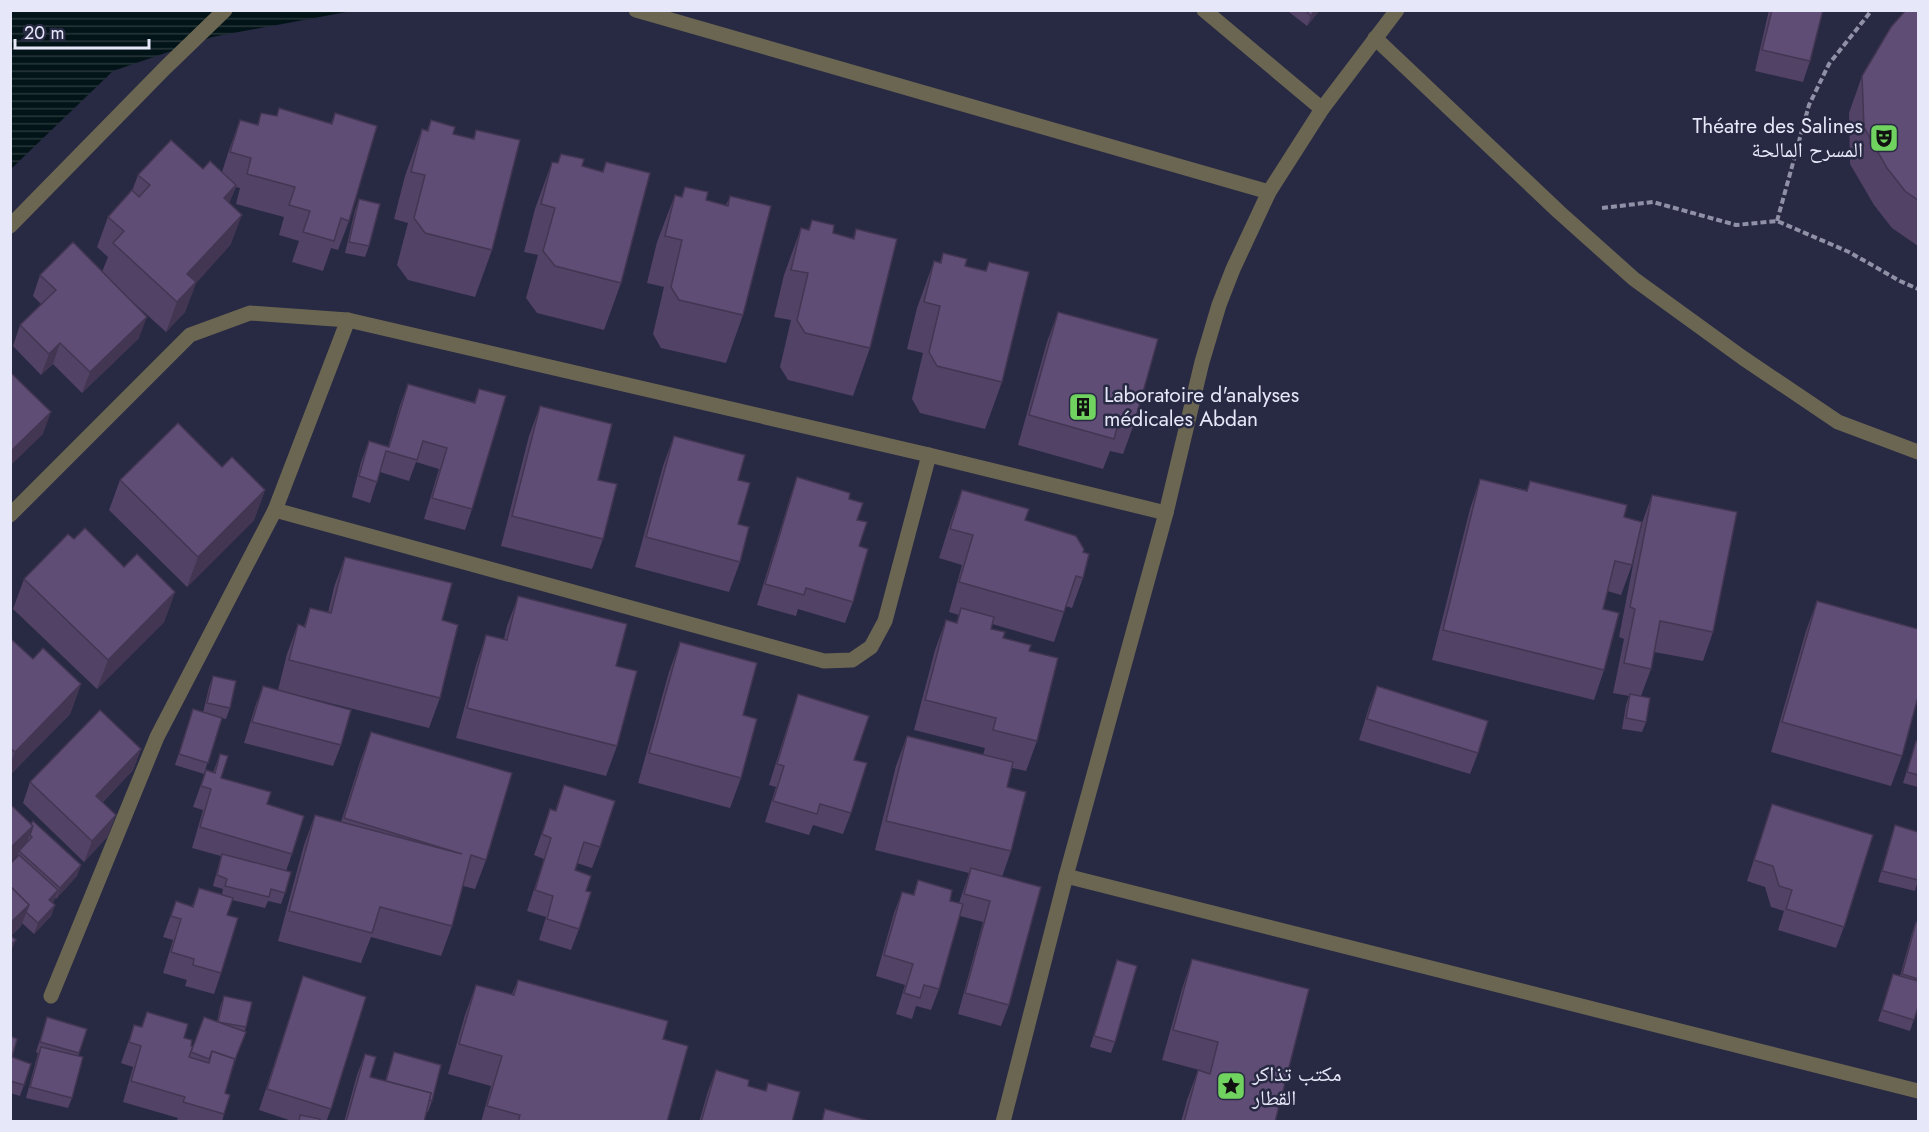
<svg xmlns="http://www.w3.org/2000/svg" width="1929" height="1132" viewBox="0 0 1929 1132" font-family="Jost,'Noto Naskh Arabic',sans-serif">
<style>
.water{fill:url(#water-rules)}
.lines{fill:none;stroke-linecap:round;stroke-linejoin:round}
.path{stroke:#9091a7;stroke-width:4;stroke-dasharray:6 3;stroke-linecap:butt}
.service{stroke:#6b6652;stroke-width:15}
.minor{stroke:#6b6652;stroke-width:15}
.tertiary{stroke:#6b6652;stroke-width:15}
.wall{fill:#524265}
.shaded-wall{fill:#423652}
.building{fill:#5f4d75;stroke:#423652;stroke-width:1.5}
.labels{text-anchor:middle;dominant-baseline:central;stroke-width:5;stroke-linejoin:round;paint-order:stroke}
.poi-label{font-size:21px;fill:#e6e8f9;stroke:#282943;text-anchor:start}
</style>
<defs>
<pattern id="water-rules" width="6" height="5" patternUnits="userSpaceOnUse" patternTransform="scale(1.5)"><rect width="6" height="5" fill="#021418"/><path d="M0 2.5h6" fill="none" stroke="#27363a"/></pattern>
</defs>
<rect width="100%" height="100%" fill="#282943"/>
<polygon class="water" points="11,11 352,11 212,37 113,71 11,169"/>
<g class="lines">
<g class="path">
<polyline points="1602,208 1653,202 1736,225 1777,221 1849,252 1900,281 1918,289"/>
<polyline points="1777,221 1809,105 1829,64 1872,10"/>
</g>
<polyline class="service" points="1204,10 1322,109"/>
<g class="minor">
<polyline points="636,10 1269,192"/>
<polyline points="1375,38 1559,212 1634,279 1743,358 1838,422 1918,452"/>
<polyline points="10,226 165,68 225,10"/>
<polyline points="275,510 824,661 852,660 871,647 885,621 929,455"/>
<polyline points="10,515 190,335 250,313 348,320 929,455 1166,513"/>
<polyline points="1066,876 1918,1091"/>
<polyline points="51,996 157,737 275,510 348,320"/>
</g>
<polyline class="tertiary" points="1003,1122 1066,876 1166,513 1202,362 1219,305 1233,269 1269,192 1322,109 1397,10"/>
</g>
<g class="wall">
<polygon points="1290,10 1320,10 1307,26 1289,12"/>
<polygon points="1769,10 1823,10 1810,61 1803,82 1755,71"/>
<polygon points="1918,10 1918,246 1892,228 1874,205 1850,164 1849,113 1862,76"/>
<polygon points="261,113 276,116 331,123 335,113 349,221 338,250 331,248 323,271 292,262 299,241 279,235 284,217 236,204 240,188 236,187 229,203 231,244 196,283 185,312 166,332 123,293 139,338 82,393 53,364 41,375 13,346 20,325 41,304 33,296 40,275 102,272 108,257 97,247 108,217 132,191 138,175 203,169 222,172 229,150 240,120 257,125"/>
<polygon points="431,120 453,134 473,139 476,130 492,250 475,297 408,280 397,265 408,223 394,219 405,176 422,129 427,130"/>
<polygon points="561,154 582,166 602,172 606,162 621,283 604,330 537,313 526,298 538,255 524,252 535,209 552,162 557,163"/>
<polygon points="685,187 706,200 726,205 730,196 743,315 726,363 661,348 653,334 664,287 647,283 657,242 675,195 681,197"/>
<polygon points="359,199 369,246 365,257 345,253 355,210"/>
<polygon points="812,220 833,233 853,238 856,229 870,348 853,396 788,380 780,367 791,320 774,317 784,275 801,228 808,230"/>
<polygon points="943,253 965,266 1002,382 985,429 920,413 912,399 923,353 907,349 917,308 934,261 940,262"/>
<polygon points="1058,312 1134,424 1123,454 1110,451 1103,469 1018,445 1047,342"/>
<polygon points="408,384 474,402 479,389 472,509 465,530 424,519 439,469 416,462 409,481 380,472 370,503 352,497 361,462 369,441 388,447 400,405"/>
<polygon points="540,406 598,480 603,539 592,569 501,546 529,436"/>
<polygon points="674,436 738,524 740,562 729,592 635,567 663,466"/>
<polygon points="222,467 265,490 254,520 187,587 109,510 120,480"/>
<polygon points="797,477 849,499 857,520 859,546 853,602 845,623 798,609 796,616 757,605 790,498"/>
<polygon points="1480,479 1527,490 1530,481 1624,517 1642,523 1652,495 1713,632 1703,661 1654,652 1651,669 1641,696 1646,722 1642,732 1622,729 1626,705 1629,696 1613,693 1624,639 1619,637 1640,529 1632,565 1621,595 1607,591 1603,609 1604,670 1594,700 1432,660 1470,509"/>
<polygon points="962,490 1025,520 1083,552 1083,578 1072,608 1066,606 1054,642 992,624 991,629 1003,638 1029,651 1037,741 1026,771 1012,768 1007,787 1011,851 1002,877 1009,1005 1001,1026 958,1014 983,922 960,916 939,989 931,1010 916,1006 912,1019 896,1014 905,985 876,976 894,913 902,892 913,895 918,880 950,901 959,903 969,873 875,850 896,766 907,736 983,755 985,748 914,730 935,650 946,620 956,623 959,615 949,612 962,565 939,558 951,520"/>
<polygon points="74,539 124,567 175,592 164,622 97,689 13,609 24,579"/>
<polygon points="345,557 442,620 440,698 429,728 278,690 287,654 298,624 304,626 310,608 328,613 334,587"/>
<polygon points="518,597 616,666 617,746 606,776 456,738 476,665 486,635 504,639 507,626"/>
<polygon points="1817,601 1902,756 1891,786 1771,752 1806,631"/>
<polygon points="10,638 33,659 81,684 70,714 10,775"/>
<polygon points="680,642 743,715 741,778 730,808 638,783 669,672"/>
<polygon points="213,676 230,708 226,719 221,718 204,774 175,765 193,709 203,713 209,687"/>
<polygon points="263,686 341,745 333,766 244,743 255,707"/>
<polygon points="1377,686 1478,753 1470,774 1359,740 1369,707"/>
<polygon points="798,694 854,760 851,813 843,834 813,825 809,835 765,822 776,787 769,785 791,715"/>
<polygon points="371,732 486,860 475,889 463,886 452,926 441,956 371,937 361,963 278,941 304,845 315,815 341,822 360,762"/>
<polygon points="1916,741 1918,742 1918,787 1903,783"/>
<polygon points="141,749 133,770 103,802 108,836 84,862 23,803 30,782"/>
<polygon points="220,754 221,778 267,804 292,854 286,871 285,893 281,904 268,901 265,908 232,900 227,915 221,973 214,994 185,986 187,980 163,973 173,940 163,937 176,901 192,906 199,888 222,894 223,889 213,886 221,856 192,848 203,810 193,807 206,770 213,773"/>
<polygon points="564,785 600,847 592,868 577,863 575,870 586,891 579,929 571,950 539,940 546,917 527,911 544,859 534,855 550,809 555,811"/>
<polygon points="10,804 31,824 81,865 77,876 56,899 55,898 53,903 55,905 51,916 34,934 22,923 21,926 11,936 10,864 17,857 18,854 10,862"/>
<polygon points="1772,804 1844,927 1836,948 1778,930 1784,911 1771,907 1765,887 1747,881"/>
<polygon points="1895,825 1918,880 1915,891 1878,882"/>
<polygon points="1916,922 1918,923 1918,1007 1910,1031 1878,1021 1893,974 1900,976 1912,933"/>
<polygon points="1192,959 1275,1122 1181,1122 1187,1100 1198,1070 1207,1072 1162,1060 1182,989"/>
<polygon points="1117,960 1115,1042 1111,1053 1090,1047"/>
<polygon points="303,976 331,1109 326,1122 295,1122 259,1110"/>
<polygon points="518,980 663,1039 667,1122 481,1122 491,1086 448,1074 465,1015 476,985 512,994"/>
<polygon points="224,996 246,1027 225,1093 224,1114 222,1122 176,1122 178,1118 123,1102 133,1067 121,1063 134,1025 141,1027 147,1012 184,1038 191,1046 193,1046 217,1022 220,1007"/>
<polygon points="47,1017 87,1029 78,1056 72,1098 68,1108 26,1098 38,1053 36,1052"/>
<polygon points="10,1036 12,1057 24,1085 20,1096 10,1093"/>
<polygon points="394,1052 432,1101 428,1112 426,1111 424,1122 344,1122 357,1075 365,1054 370,1077 385,1081"/>
<polygon points="716,1070 748,1086 765,1091 768,1083 792,1122 699,1122 708,1091"/>
</g>
<g class="shaded-wall">
<polygon points="1315,10 1320,10 1307,26 1311,16"/>
<polygon points="236,185 225,215 224,198"/>
<polygon points="242,215 231,244 196,283 185,312 166,332 187,274"/>
<polygon points="147,317 139,338 82,393 90,372"/>
<polygon points="60,343 53,364 41,375 49,354"/>
<polygon points="51,412 43,434 10,466 10,452"/>
<polygon points="265,490 254,520 187,587 198,557"/>
<polygon points="175,592 164,622 97,689 108,660"/>
<polygon points="81,684 70,714 10,775 10,764 15,752"/>
<polygon points="141,749 133,770 88,817 96,796"/>
<polygon points="116,815 108,836 84,862 92,841"/>
<polygon points="33,826 25,847 19,851 18,854 10,862 10,848"/>
<polygon points="81,865 77,876 56,899 60,888"/>
<polygon points="58,890 54,901 45,911 49,900"/>
<polygon points="29,905 21,926 10,937 10,923"/>
<polygon points="55,905 51,916 34,934 38,923"/>
<polygon points="16,940 10,954 10,945"/>
</g>
<g class="building">
<polygon points="1305,10 1315,10 1311,16"/>
<polygon points="1772,10 1823,10 1810,61 1762,50"/>
<polygon points="1906,10 1918,10 1918,200 1905,191 1887,168 1864,127 1862,76 1891,27"/>
<polygon points="279,108 332,124 335,113 377,126 349,221 341,218 334,241 303,232 310,211 289,205 295,187 247,174 251,158 230,152 240,120 258,125 261,113 277,116"/>
<polygon points="431,120 455,127 453,134 474,139 476,130 520,140 492,250 425,233 414,218 425,175 411,172 422,129 428,131"/>
<polygon points="171,140 203,169 210,161 236,185 224,198 242,215 187,274 196,282 177,302 113,243 124,231 108,217 132,190 139,197 150,185 138,175"/>
<polygon points="561,154 584,159 582,166 603,172 606,162 650,173 621,283 555,266 543,251 555,208 541,204 552,162 558,163"/>
<polygon points="685,187 708,192 706,200 728,206 730,196 771,206 743,315 679,300 671,287 682,240 665,236 675,195 682,197"/>
<polygon points="359,199 380,204 369,246 349,242"/>
<polygon points="812,220 834,225 833,233 854,239 856,229 897,239 870,348 805,333 797,320 808,273 791,270 801,228 809,230"/>
<polygon points="73,242 147,317 90,372 60,343 49,354 20,325 56,290 40,275"/>
<polygon points="943,253 967,259 965,266 986,271 989,262 1029,272 1002,382 937,366 929,352 940,306 924,302 934,261 941,263"/>
<polygon points="1058,312 1158,339 1134,424 1119,420 1114,439 1029,415"/>
<polygon points="10,372 51,412 10,452"/>
<polygon points="408,384 475,403 479,389 506,396 472,509 432,498 447,448 423,441 417,460 386,451 377,482 359,476 369,441 389,447"/>
<polygon points="540,406 612,424 598,480 617,484 603,539 512,516"/>
<polygon points="178,423 222,467 232,457 265,490 198,557 120,480"/>
<polygon points="674,436 745,455 738,480 750,483 738,524 749,527 740,562 646,537"/>
<polygon points="797,477 850,493 849,499 863,503 857,520 867,522 859,546 868,549 853,602 806,588 804,595 765,584"/>
<polygon points="1480,479 1527,491 1530,481 1627,505 1624,517 1642,522 1632,565 1615,561 1603,609 1619,613 1604,670 1443,630"/>
<polygon points="962,490 1029,509 1025,520 1076,536 1084,549 1083,552 1089,554 1083,578 1076,576 1064,612 959,582 973,535 950,529"/>
<polygon points="1652,495 1737,512 1713,632 1660,621 1651,669 1624,663 1635,609 1630,607"/>
<polygon points="85,528 124,567 137,554 175,592 108,660 24,579 68,534 74,539"/>
<polygon points="345,557 452,583 442,620 458,625 440,698 289,660 298,624 305,627 310,608 331,613"/>
<polygon points="518,596 627,624 616,666 637,671 617,746 467,708 486,635 507,640"/>
<polygon points="1817,601 1918,629 1918,697 1902,756 1782,722"/>
<polygon points="961,608 994,617 991,629 1005,632 1003,638 1031,645 1029,651 1058,658 1037,741 993,730 996,718 925,700 946,620 957,623"/>
<polygon points="10,638 33,659 43,648 81,684 15,752 10,748"/>
<polygon points="680,642 757,663 743,715 757,719 741,778 649,753"/>
<polygon points="213,676 236,681 230,708 207,703"/>
<polygon points="263,686 351,710 341,745 252,722"/>
<polygon points="1377,686 1488,721 1478,753 1367,719"/>
<polygon points="798,694 869,716 854,760 867,763 851,813 820,804 817,814 773,801 784,766 777,764"/>
<polygon points="1630,694 1650,698 1646,722 1626,718"/>
<polygon points="193,709 222,718 208,763 179,754"/>
<polygon points="100,710 141,749 96,796 116,815 92,841 30,782"/>
<polygon points="371,732 512,773 486,860 471,855 452,926 380,907 372,933 289,911 315,815 462,854 344,818"/>
<polygon points="907,736 1013,762 1007,787 1026,792 1011,851 886,821"/>
<polygon points="1916,741 1918,742 1918,775 1907,772"/>
<polygon points="220,754 228,756 221,778 271,792 267,804 304,816 292,854 200,827 211,789 201,786 206,770 215,773"/>
<polygon points="564,785 615,801 600,847 584,842 575,870 591,876 586,891 591,892 579,929 547,919 553,896 535,890 551,838 542,834 550,809 556,811"/>
<polygon points="10,804 33,826 10,848"/>
<polygon points="1772,804 1873,835 1844,927 1786,909 1792,890 1779,886 1773,866 1754,860"/>
<polygon points="33,821 81,865 60,888 19,851 32,837 30,835 33,826 31,824"/>
<polygon points="1895,825 1918,832 1918,880 1882,871"/>
<polygon points="222,854 291,872 285,893 271,889 269,897 225,886 227,879 217,875"/>
<polygon points="19,855 58,890 49,900 55,905 38,923 26,912 29,905 10,886 10,864"/>
<polygon points="971,868 1041,887 1009,1005 965,993 990,901 964,894"/>
<polygon points="918,880 952,890 950,901 963,904 939,989 924,985 920,998 904,993 913,964 884,955 902,892 914,895"/>
<polygon points="10,886 29,905 10,923"/>
<polygon points="199,888 233,898 227,915 238,918 221,973 193,965 194,959 171,952 181,919 171,916 176,901 193,907"/>
<polygon points="1916,922 1918,923 1918,979 1902,974"/>
<polygon points="10,935 16,940 10,945"/>
<polygon points="1192,959 1309,989 1275,1122 1184,1122 1198,1070 1210,1074 1218,1042 1173,1030"/>
<polygon points="1117,960 1137,966 1115,1042 1094,1036"/>
<polygon points="1893,974 1918,981 1918,1007 1914,1020 1882,1010"/>
<polygon points="303,976 366,997 331,1109 267,1089"/>
<polygon points="518,980 668,1021 663,1039 688,1046 667,1122 518,1122 520,1115 487,1106 502,1056 459,1044 476,985 514,995"/>
<polygon points="224,996 252,1002 246,1027 218,1022"/>
<polygon points="147,1012 188,1024 184,1038 192,1040 191,1046 193,1046 189,1057 209,1063 212,1051 235,1059 225,1093 230,1095 224,1114 183,1102 185,1097 131,1081 141,1046 129,1042 134,1025 142,1027"/>
<polygon points="47,1017 87,1029 79,1053 40,1042"/>
<polygon points="204,1017 246,1032 234,1062 235,1059 212,1051 209,1059 191,1052"/>
<polygon points="10,1036 17,1039 12,1057 31,1064 24,1085 10,1081"/>
<polygon points="41,1047 83,1057 72,1098 30,1087"/>
<polygon points="394,1052 441,1065 432,1101 429,1100 431,1093 386,1081"/>
<polygon points="365,1054 376,1057 370,1077 431,1093 424,1122 346,1122"/>
<polygon points="716,1070 749,1080 748,1086 766,1091 768,1083 800,1092 792,1122 701,1122"/>
<polygon points="825,1109 873,1122 822,1122"/>
<polygon points="300,1115 320,1119 319,1122 299,1122"/>
</g>
<defs>
<g id="theatre-square" transform="scale(1.5)"><rect x="-9" y="-9" width="18" height="18" rx="4" fill="#70d35f" stroke="#282943"/><path d="M-5-5.5Q0-4 5-5.5V0Q5 5 0 6Q-5 5-5 0ZM-3.3-2.5H-1v1.5H-3.3ZM1-2.5H3.3v1.5H1ZM-2.8 1Q0 5.5 2.8 1Z" fill="#111"/></g>
<g id="building-square" transform="scale(1.5)"><rect x="-9" y="-9" width="18" height="18" rx="4" fill="#70d35f" stroke="#282943"/><path d="M-4-6H4V6H1V3H-1V6H-4ZM-2.5-4.3h1.7v1.8h-1.7ZM.8-4.3h1.7v1.8H.8ZM-2.5-1h1.7V.8h-1.7ZM.8-1h1.7V.8H.8Z" fill="#111"/></g>
<g id="sight-square" transform="scale(1.5)"><rect x="-9" y="-9" width="18" height="18" rx="4" fill="#70d35f" stroke="#282943"/><path d="M0-6L1.8-2.2L6-1.7L2.9 1.2L3.7 5.4L0 3.3L-3.7 5.4L-2.9 1.2L-6-1.7L-1.8-2.2Z" fill="#111"/></g>
</defs>
<g fill-rule="evenodd">
<use href="#theatre-square" x="1884" y="138"/>
<use href="#building-square" x="1083" y="407"/>
<use href="#sight-square" x="1231" y="1086"/>
</g>
<g class="labels">
<g class="poi-label">
<text x="1863" y="126" text-anchor="end">Théatre des Salines<tspan x="1863" dy="24">المسرح المالحة</tspan></text>
<text x="1104" y="395">Laboratoire d'analyses<tspan x="1104" dy="24">médicales Abdan</tspan></text>
<text x="1252" y="1074">مكتب تذاكر<tspan x="1252" dy="24">القطار</tspan></text>
</g>
</g>
<rect width="1929" height="1132" fill="none" stroke="#e6e8f9" stroke-width="24"/>
<path d="M15 39v9h134v-9" fill="none" stroke="#e6e8f9" stroke-width="3"/>
<text x="24" y="39" font-size="18" fill="#e6e8f9" stroke="#282943" stroke-width="4.5" paint-order="stroke">20 m</text>
</svg>
